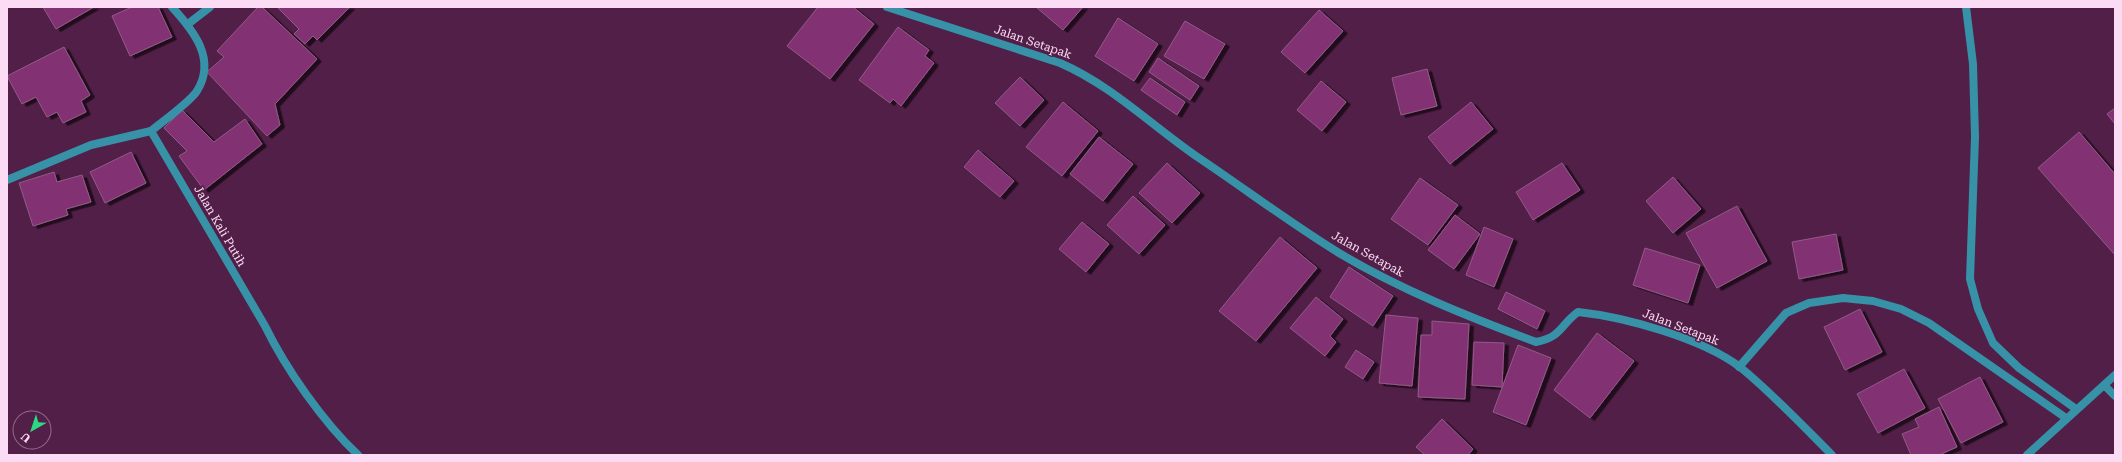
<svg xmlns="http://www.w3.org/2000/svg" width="2122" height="462" viewBox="0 0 2122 462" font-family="'Roboto Serif',serif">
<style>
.building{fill:#823073;stroke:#925b86;filter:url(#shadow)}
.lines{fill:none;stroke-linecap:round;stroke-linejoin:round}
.minor{stroke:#3792a7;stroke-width:8}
.labels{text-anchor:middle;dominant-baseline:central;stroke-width:3;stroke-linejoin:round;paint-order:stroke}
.street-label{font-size:12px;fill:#fcdcf4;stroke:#511f47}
</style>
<defs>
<filter id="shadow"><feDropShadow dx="4.5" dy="2.5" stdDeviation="0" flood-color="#0009"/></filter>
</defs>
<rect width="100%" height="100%" fill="#511f47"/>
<g class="building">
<polygon points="43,7 94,7 56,29"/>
<polygon points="132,7 158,7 172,37 130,56 112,16"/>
<polygon points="258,7 262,7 317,59 275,104 280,125 267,136 207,72 224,57 217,51"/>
<polygon points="277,7 350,7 317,40 313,36 305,44 294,34 299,29"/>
<polygon points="818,7 853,7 874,24 830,79 787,46"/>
<polygon points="1036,7 1083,7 1063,30"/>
<polygon points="1319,10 1343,31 1305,73 1281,52"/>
<polygon points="1118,18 1158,44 1134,81 1095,56"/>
<polygon points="1185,21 1225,44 1204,79 1164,56"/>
<polygon points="898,27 929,50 925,56 934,63 901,106 893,99 890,103 859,80"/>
<polygon points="64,47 90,95 81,101 86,112 63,123 57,112 47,117 36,97 22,104 7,76"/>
<polygon points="1158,58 1199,86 1190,100 1149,72"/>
<polygon points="1427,69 1437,106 1401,115 1392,78"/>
<polygon points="1020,77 1044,100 1020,126 995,103"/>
<polygon points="1150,78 1185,102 1177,115 1141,90"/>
<polygon points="1321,81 1346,102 1322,131 1297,110"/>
<polygon points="1063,102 1098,131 1062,176 1026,147"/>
<polygon points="1471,102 1493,129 1450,164 1428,137"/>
<polygon points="2115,108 2115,124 2107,114"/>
<polygon points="182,110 214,142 245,119 262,144 204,190 179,156 187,151 164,128"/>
<polygon points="2079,132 2115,174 2115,255 2038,168"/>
<polygon points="1099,137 1133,164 1103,201 1070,174"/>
<polygon points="978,150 1014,181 1000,197 964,167"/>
<polygon points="131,152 146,183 105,203 90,172"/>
<polygon points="1167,163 1200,193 1172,223 1139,193"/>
<polygon points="1562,163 1580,190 1533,220 1516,192"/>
<polygon points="54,172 57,182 82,175 91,202 66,209 68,215 33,226 19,183"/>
<polygon points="1673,177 1701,209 1673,233 1646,201"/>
<polygon points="1420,178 1458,205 1428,245 1391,219"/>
<polygon points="1133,196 1165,225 1139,254 1107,225"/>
<polygon points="1737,206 1767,261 1717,288 1686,233"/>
<polygon points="1455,215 1480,234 1454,269 1428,250"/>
<polygon points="1082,222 1109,244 1086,272 1059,249"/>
<polygon points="1484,227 1513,239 1494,287 1466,275"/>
<polygon points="1836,234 1843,270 1799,279 1792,242"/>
<polygon points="1280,237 1317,268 1256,341 1219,311"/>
<polygon points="1645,248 1700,265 1688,303 1633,285"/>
<polygon points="1349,267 1393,296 1373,326 1330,297"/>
<polygon points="1506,292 1545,311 1537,329 1498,309"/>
<polygon points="1316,297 1343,319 1330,336 1336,342 1325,356 1290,328"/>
<polygon points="1860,309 1882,352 1845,370 1824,327"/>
<polygon points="1386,315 1418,318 1412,386 1379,383"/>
<polygon points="1432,321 1469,324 1465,399 1418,397 1421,335 1432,335"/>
<polygon points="1597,333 1634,361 1590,418 1554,390"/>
<polygon points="1474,342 1504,343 1502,387 1472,385"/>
<polygon points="1518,345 1551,358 1526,425 1493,412"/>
<polygon points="1356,350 1374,362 1363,379 1345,367"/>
<polygon points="1904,369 1925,408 1878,433 1857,394"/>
<polygon points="1980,377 2003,422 1961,443 1938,399"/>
<polygon points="1939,407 1957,447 1939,455 1911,455 1902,434 1919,427 1915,419"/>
<polygon points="1442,419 1473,449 1468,455 1425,455 1416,447"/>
</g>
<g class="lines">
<g class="minor">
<path d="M 887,7 L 1060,63 C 1111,85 1151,125 1196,156 C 1244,188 1290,223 1339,253 C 1401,290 1469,317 1536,342 C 1562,337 1560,325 1578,312 C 1625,317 1701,338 1740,367 C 1773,394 1802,425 1832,455"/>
<polyline points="1966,7 1973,64 1975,137 1970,279 1978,309 1993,343 2019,368 2076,409"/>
<polyline points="188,24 210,7"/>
<path d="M 151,131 C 163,121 189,103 197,91 C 217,59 193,30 172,7"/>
<path d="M 7,180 L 91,145 L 151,131 L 265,326 C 286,369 323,422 358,455"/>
<polyline points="1739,367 1786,313 1809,303 1843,298 1873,301 1901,309 1929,323 2066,418"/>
<polyline points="2104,385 2115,396"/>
<polyline points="2027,455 2115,375"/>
</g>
</g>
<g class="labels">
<g class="street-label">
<text transform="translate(1033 42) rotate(19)">Jalan Setapak</text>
<text transform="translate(220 226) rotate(60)">Jalan Kali Putih</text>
<text transform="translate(1368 254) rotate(29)">Jalan Setapak</text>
<text transform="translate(1681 327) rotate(21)">Jalan Setapak</text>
</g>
</g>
<rect width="2122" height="462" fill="none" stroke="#fcdcf4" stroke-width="16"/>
<g transform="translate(32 430) rotate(219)"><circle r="19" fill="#511f47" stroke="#956b8c"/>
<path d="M0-3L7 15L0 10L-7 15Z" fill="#2dd884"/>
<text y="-6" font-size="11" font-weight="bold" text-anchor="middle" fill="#fcdcf4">U</text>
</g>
</svg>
